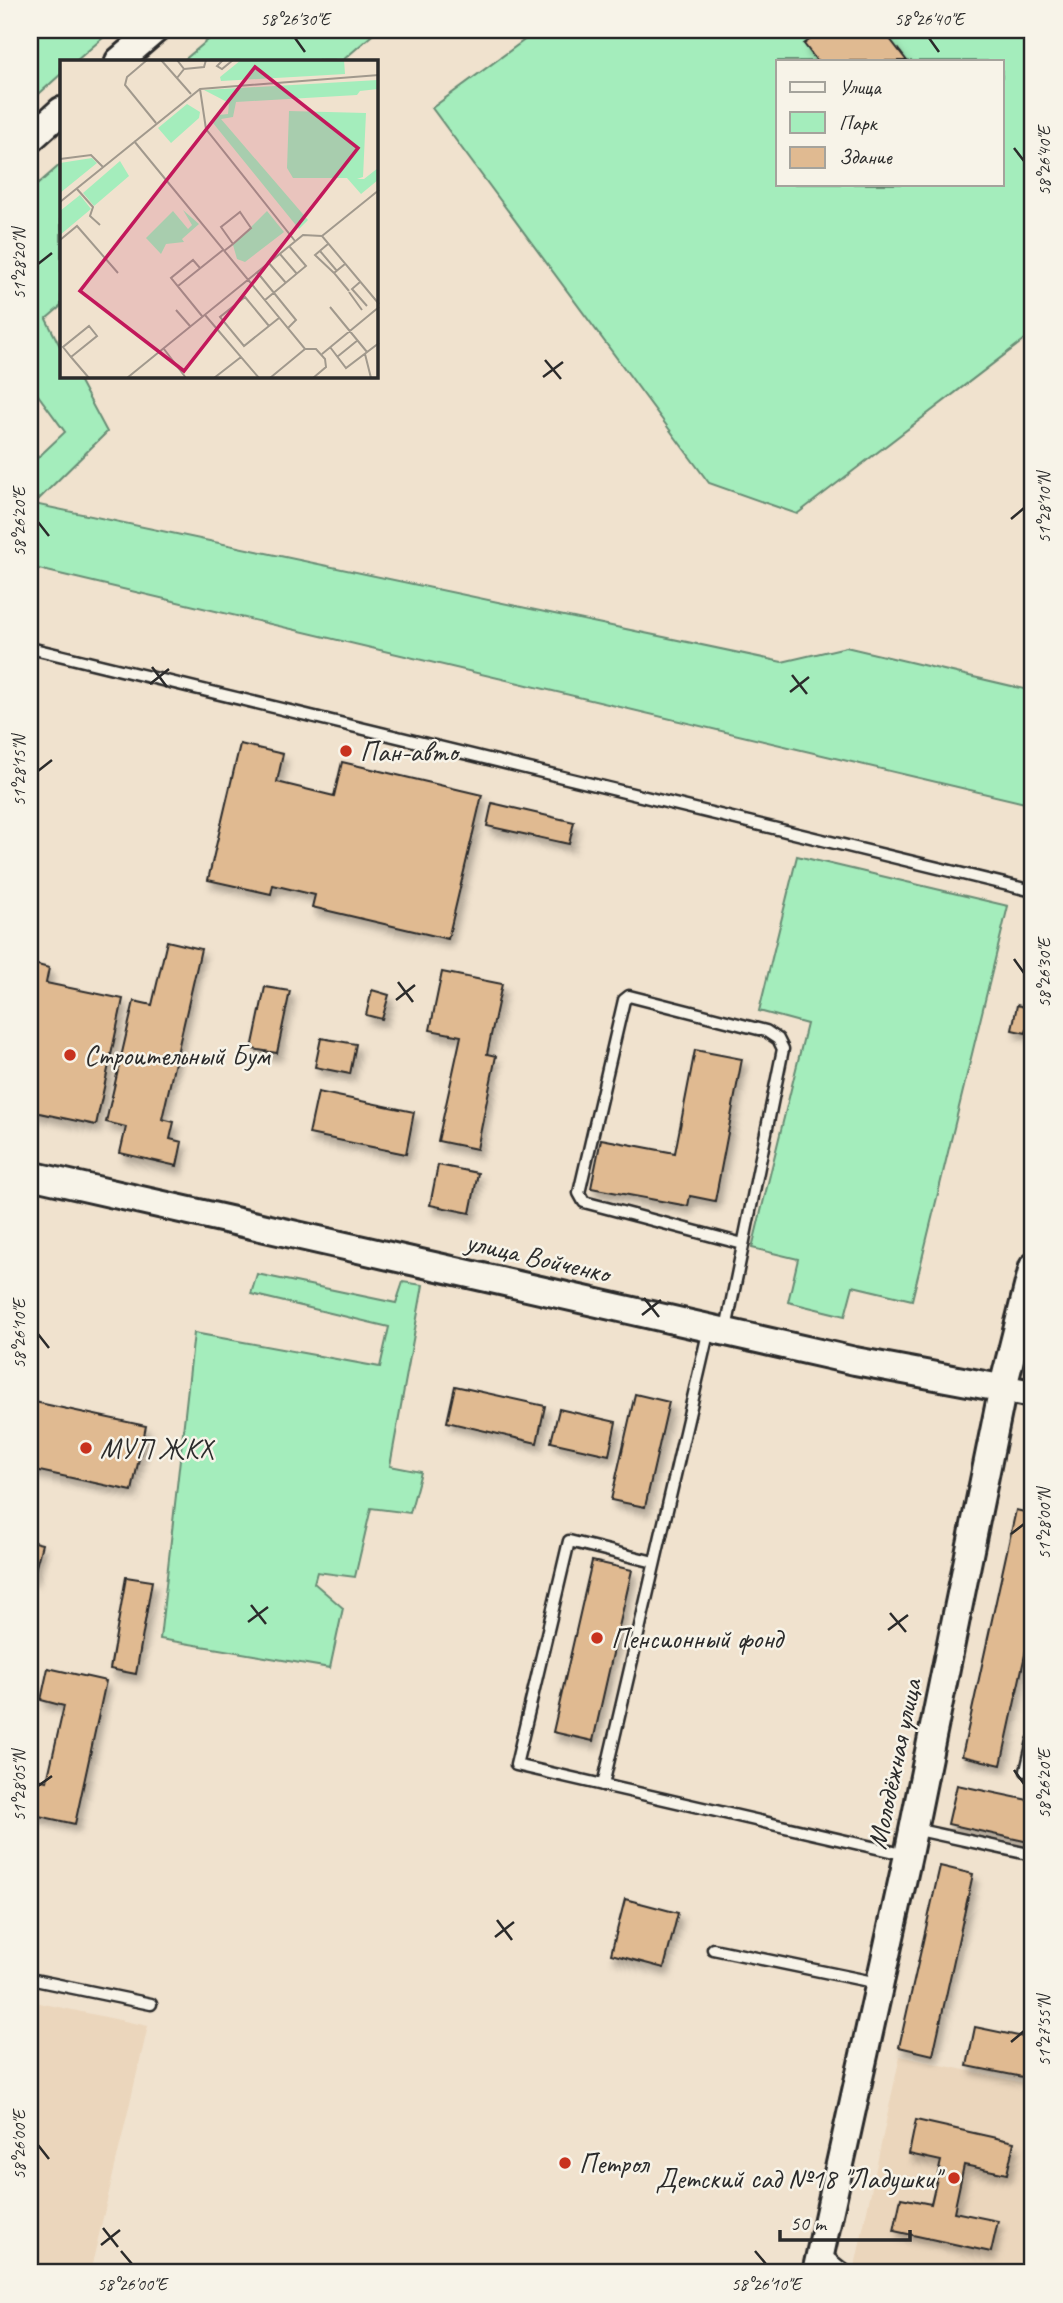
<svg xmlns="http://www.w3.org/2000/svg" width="1063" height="2303" viewBox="0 0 1063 2303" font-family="Caveat,sans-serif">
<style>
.built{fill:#ebd6bc}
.green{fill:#a4edbc;stroke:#688c74;stroke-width:2;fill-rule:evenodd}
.building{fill:#e0ba91;stroke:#2b2b2b;stroke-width:2;filter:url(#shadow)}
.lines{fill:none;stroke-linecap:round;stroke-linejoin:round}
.lane-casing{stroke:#2b2b2b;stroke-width:15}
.secondary-casing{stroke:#2b2b2b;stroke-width:32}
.lane{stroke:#f7f3e8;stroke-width:10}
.secondary{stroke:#f7f3e8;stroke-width:26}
.ticks{fill:none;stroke:#2b2b2b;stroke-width:2.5}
.poi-dot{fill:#c8321e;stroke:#f7f3e8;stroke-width:2.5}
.labels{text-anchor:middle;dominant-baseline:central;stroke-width:5;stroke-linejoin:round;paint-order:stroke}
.poi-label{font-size:28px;fill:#2b2b2b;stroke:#f7f3e8;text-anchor:start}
.street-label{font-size:28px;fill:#2b2b2b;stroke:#f7f3e8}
.inset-road{fill:none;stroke:#a1998d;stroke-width:2}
.view{fill:#c2185b;fill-opacity:0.15;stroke:#c2185b;stroke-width:3.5}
.inset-edge{fill:none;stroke:#2b2b2b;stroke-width:3.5}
.neatline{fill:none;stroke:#2b2b2b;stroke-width:2.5}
.ticks-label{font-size:18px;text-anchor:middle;fill:#2b2b2b}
</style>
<defs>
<filter id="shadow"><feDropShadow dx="4" dy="7" stdDeviation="3.5" flood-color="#0004"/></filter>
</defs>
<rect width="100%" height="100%" fill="#f0e2ce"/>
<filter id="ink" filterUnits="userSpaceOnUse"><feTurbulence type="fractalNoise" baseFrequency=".0143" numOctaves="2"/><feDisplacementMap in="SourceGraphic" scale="14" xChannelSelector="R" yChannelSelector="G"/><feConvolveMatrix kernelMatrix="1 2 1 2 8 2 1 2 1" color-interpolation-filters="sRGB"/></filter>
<g filter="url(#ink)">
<g class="built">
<polygon points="30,2001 148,2026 90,2273 30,2273"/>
<polygon points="900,2056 1033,2085 1033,2273 867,2273 854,2271"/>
</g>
<g class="green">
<polygon points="30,30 112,30 76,61 61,61 61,74 30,102"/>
<polygon points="220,30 378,30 342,61 183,61"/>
<path d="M 538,30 L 1033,30 L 1033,333 L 797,514 L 709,483 L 432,108 ZM 778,61 L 1002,61 L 1002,184 L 778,184 Z"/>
<polygon points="61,164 61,306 46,319 61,348 61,376 77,376 107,432 34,504 782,662 846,647 1033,691 1033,805 30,567 30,465 65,432 30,384 30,191"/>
<polygon points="797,856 1008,906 912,1300 853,1286 845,1316 788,1302 798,1259 752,1248 807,1024 759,1011"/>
<polygon points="257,1274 396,1303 403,1282 423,1285 390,1466 421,1472 410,1513 371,1508 355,1577 317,1572 314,1583 343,1608 330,1668 160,1639 194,1333 380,1367 389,1327 251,1294"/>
</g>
<g class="building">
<polygon points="823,30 883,30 907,61 817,61 804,44"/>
<polygon points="240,744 283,754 277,782 334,796 342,762 482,795 448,939 312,907 315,895 273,885 271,894 208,880"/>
<polygon points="492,803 574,822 569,844 487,826"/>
<polygon points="167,941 201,949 162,1119 174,1122 170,1139 182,1142 177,1166 120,1153 126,1127 106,1122 134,1001 152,1005"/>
<polygon points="30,963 49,968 46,983 123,999 96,1125 30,1111"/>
<polygon points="442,972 502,984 487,1054 496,1056 477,1149 438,1141 461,1036 430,1030"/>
<polygon points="265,987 290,991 277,1053 252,1049"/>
<polygon points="372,990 389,995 382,1019 366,1015"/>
<polygon points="1017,1005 1032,1009 1026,1033 1012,1030"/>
<polygon points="321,1038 356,1044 350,1074 315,1067"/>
<polygon points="695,1050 742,1059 715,1201 690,1196 688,1206 591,1188 601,1139 675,1153"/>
<polygon points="318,1092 414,1112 406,1154 309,1134"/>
<polygon points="438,1165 478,1173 470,1213 430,1205"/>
<polygon points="455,1386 545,1406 537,1443 447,1422"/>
<polygon points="635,1394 669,1402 645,1507 611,1500"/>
<polygon points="30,1401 146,1426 132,1491 30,1469"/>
<polygon points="559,1409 616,1422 609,1455 551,1442"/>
<polygon points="1016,1510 1033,1514 1033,1618 1001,1765 962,1756"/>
<polygon points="30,1541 42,1544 33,1578 30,1577"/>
<polygon points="592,1561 632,1570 593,1741 553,1732"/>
<polygon points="126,1577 152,1581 136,1674 110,1669"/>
<polygon points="48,1668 106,1681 75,1824 30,1814 30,1778 47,1781 64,1706 41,1700"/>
<polygon points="957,1785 1033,1801 1033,1843 948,1824"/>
<polygon points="940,1866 973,1874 933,2055 899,2047"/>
<polygon points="625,1899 678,1913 664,1968 611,1954"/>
<polygon points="975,2027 1033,2039 1033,2079 967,2066"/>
<polygon points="916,2120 1014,2142 1007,2174 964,2165 954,2212 998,2221 991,2252 894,2231 901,2198 931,2204 941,2161 909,2154"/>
</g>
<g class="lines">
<g class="lane-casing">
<g id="lane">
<polyline points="30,648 1033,891"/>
<polyline points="726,1329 783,1049 778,1039 766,1031 629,996 624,1000 579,1193 584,1202 743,1244"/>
<polyline points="654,1562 569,1541 516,1765 907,1855"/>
<polyline points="1033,1741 1026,1771 1033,1772"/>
<polyline points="603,1785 709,1329"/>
<polyline points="914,1829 1033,1855"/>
<polyline points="713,1949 878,1983"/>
<polyline points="30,1979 151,2004"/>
<polyline points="824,2254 848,2273"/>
</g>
</g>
<g class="secondary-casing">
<g id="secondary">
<polyline points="119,61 155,30"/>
<polyline points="30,139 61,111"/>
<polyline points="30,1175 855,1361 1033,1394"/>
<polyline points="816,2273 908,1855 1003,1387 1033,1267"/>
</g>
</g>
<use href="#lane" class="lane"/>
<use href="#secondary" class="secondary"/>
</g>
</g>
<path class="ticks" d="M 295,38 L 305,52M 929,38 L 939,52M 1014,148 L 1024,161M 38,264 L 52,253M 545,360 L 561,379M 543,377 L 563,362M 1011,519 L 1024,508M 38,522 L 49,536M 152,667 L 167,687M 792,675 L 807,694M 150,684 L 169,669M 790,692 L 809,677M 38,771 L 52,760M 1014,959 L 1024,973M 398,982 L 413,1002M 396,1000 L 415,985M 644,1298 L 659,1317M 642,1315 L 661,1300M 38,1334 L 49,1348M 1011,1534 L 1024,1524M 251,1605 L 266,1624M 890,1613 L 906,1632M 248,1622 L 268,1607M 888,1630 L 908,1615M 1014,1770 L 1024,1784M 38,1786 L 52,1776M 497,1920 L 512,1940M 495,1937 L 514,1922M 1011,2042 L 1024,2031M 38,2145 L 49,2159M 103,2228 L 118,2247M 101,2245 L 120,2230M 121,2251 L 132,2264M 755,2251 L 766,2264"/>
<g class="poi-dot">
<circle cx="346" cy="751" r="7"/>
<circle cx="70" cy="1055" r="7"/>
<circle cx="86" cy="1448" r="7"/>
<circle cx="597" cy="1638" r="7"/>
<circle cx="565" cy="2163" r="7"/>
<circle cx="954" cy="2178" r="7"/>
</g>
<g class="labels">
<g class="poi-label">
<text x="360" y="751">Пан-авто</text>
<text x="84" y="1055">Строительный Бум</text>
<text x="100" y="1448">МУП ЖКХ</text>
<text x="611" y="1638">Пенсионный фонд</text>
<text x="579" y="2163">Петрол</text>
<text x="940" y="2178" text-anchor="end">Детский сад №18 "Ладушки"</text>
</g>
<g class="street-label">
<text transform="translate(538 1257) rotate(13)">улица Войченко</text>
<text transform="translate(894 1764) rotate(-78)">Молодёжная улица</text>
</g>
</g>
<g transform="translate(60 60)">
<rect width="318" height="318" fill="#f0e2ce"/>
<path d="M 181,0 L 284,0 L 285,14 L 161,21 L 160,17 ZM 318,20 L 318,29 L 300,31 L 297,35 L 176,42 L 173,57 L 161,59 L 248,160 L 239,169 L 153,63 L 159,55 L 168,54 L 169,43 L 144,30 ZM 127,44 L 140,52 L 139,58 L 111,83 L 98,68 ZM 229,51 L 306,53 L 303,117 L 297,119 L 304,119 L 318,108 L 318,120 L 301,134 L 287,118 L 233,118 L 227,108 ZM 32,98 L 37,103 L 0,133 L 0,103 ZM 60,101 L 69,116 L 34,146 L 23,133 ZM 20,135 L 31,149 L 0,175 L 0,151 ZM 123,150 L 139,164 L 122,179 L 124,182 L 106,184 L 101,194 L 86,178 L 113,151 L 128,169 L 132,165 ZM 207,151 L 224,172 L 185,202 L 177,199 L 173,185 Z" fill="#a4edbc"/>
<path class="inset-road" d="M 87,0 L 67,17 L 65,25 L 96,63M 101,0 L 131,34M 163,0 L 157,6 L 162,9 L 173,0M 124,9 L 144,7 L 146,0M 117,18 L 124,9 L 117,0M 140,29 L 146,69 L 235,181M 74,81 L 245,289 L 256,289 L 265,299 L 266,307 L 253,318M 0,99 L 31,95 L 43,107M 17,129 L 33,147 L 30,156 L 40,165M 0,142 L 140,29 L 319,15M 262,176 L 319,130M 0,180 L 17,166 L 58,213M 268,184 L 255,195 L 274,213M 164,191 L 173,184 L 191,168 L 180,152 L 161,167 L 173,184M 260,191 L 277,211M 220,194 L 237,214M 208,202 L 226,223M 285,204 L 274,213 L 289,231M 140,208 L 133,200 L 111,218 L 142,256M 197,212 L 236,260 L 228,268M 300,222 L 292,229 L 307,246M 118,226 L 163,190M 289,232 L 302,250M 205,240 L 246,206 L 229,186M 270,247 L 307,292M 116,250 L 130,266M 145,255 L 199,318M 209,266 L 185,237 L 160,257 L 184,286 L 219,258M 270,287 L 286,308 L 319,283M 104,289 L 126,318M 262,294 L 319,247M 305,294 L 311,318M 11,297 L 37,276 L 29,266 L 3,287 L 11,297 L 29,318M 277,297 L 298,280M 67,318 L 243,175 L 262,176 L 319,244M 154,318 L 181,297M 210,318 L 245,289"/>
<path class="view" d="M 195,7 L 298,88 L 124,311 L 20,231 Z"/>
<rect width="318" height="318" class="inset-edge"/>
</g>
<rect width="1063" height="2303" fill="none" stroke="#f7f3e8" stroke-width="77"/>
<rect x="776" y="60" width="228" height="126" fill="#f7f3e8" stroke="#a5a39c" stroke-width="2"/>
<rect x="790" y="82" width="35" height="10" fill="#f7f3e8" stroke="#a5a39c" stroke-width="2"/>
<text x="839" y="94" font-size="21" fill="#2b2b2b">Улица</text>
<rect x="790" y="112" width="35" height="21" fill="#a4edbc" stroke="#a5a39c" stroke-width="2"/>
<text x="839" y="130" font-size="21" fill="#2b2b2b">Парк</text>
<rect x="790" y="147" width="35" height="21" fill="#e0ba91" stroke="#a5a39c" stroke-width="2"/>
<text x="839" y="164" font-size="21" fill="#2b2b2b">Здание</text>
<path d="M780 2230v10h130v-10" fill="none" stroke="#2b2b2b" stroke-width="3.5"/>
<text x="790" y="2230" font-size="21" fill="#2b2b2b" stroke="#f7f3e8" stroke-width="5" paint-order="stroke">50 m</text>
<rect x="38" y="38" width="986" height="2226" class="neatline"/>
<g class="ticks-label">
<text x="295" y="25">58°26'30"E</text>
<text x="929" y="25">58°26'40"E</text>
<text transform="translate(1044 161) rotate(-90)" y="6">58°26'40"E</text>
<text transform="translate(19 264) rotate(-90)" y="6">51°28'20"N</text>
<text transform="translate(1044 508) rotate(-90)" y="6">51°28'10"N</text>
<text transform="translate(19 522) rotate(-90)" y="6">58°26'20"E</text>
<text transform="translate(19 771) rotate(-90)" y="6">51°28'15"N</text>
<text transform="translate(1044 973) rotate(-90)" y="6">58°26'30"E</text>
<text transform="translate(19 1334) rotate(-90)" y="6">58°26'10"E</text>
<text transform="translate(1044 1524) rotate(-90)" y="6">51°28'00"N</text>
<text transform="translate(1044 1784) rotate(-90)" y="6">58°26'20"E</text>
<text transform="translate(19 1786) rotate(-90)" y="6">51°28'05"N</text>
<text transform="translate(1044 2031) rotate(-90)" y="6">51°27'55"N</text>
<text transform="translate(19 2145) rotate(-90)" y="6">58°26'00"E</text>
<text x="132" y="2290">58°26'00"E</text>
<text x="766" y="2290">58°26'10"E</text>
</g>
</svg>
